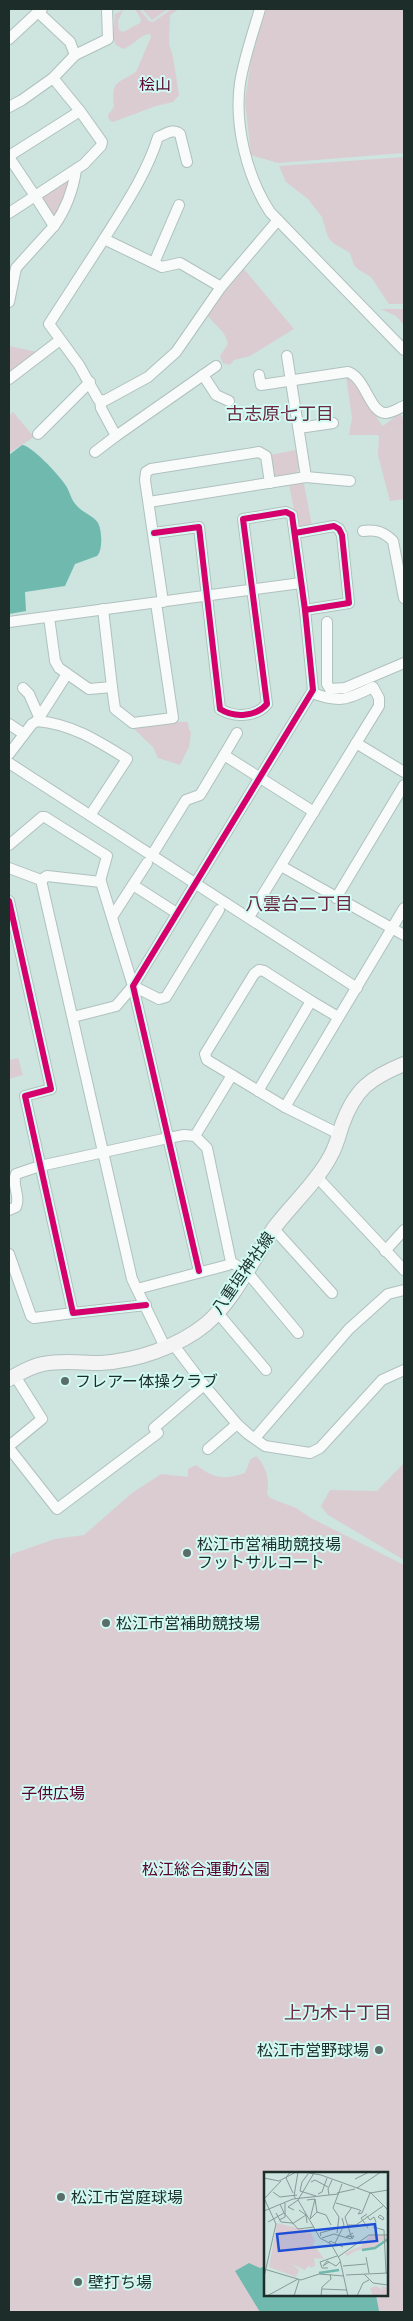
<svg xmlns="http://www.w3.org/2000/svg" width="413" height="2321" viewBox="0 0 413 2321" font-family="'Fira Sans Condensed','Noto Sans JP',sans-serif">
<style>
.green{fill:#dbccd2;fill-rule:evenodd}
.water{fill:#6fb9ae}
.lines{fill:none;stroke-linecap:round;stroke-linejoin:round}
.street-casing{stroke:#b0c1be;stroke-width:12}
.secondary-casing{stroke:#b0c1be;stroke-width:16}
.street{stroke:#f8fbfa;stroke-width:10}
.secondary{stroke:#f4f4f4;stroke-width:14}
.cycleway-casing{stroke:#d1faf3;stroke-width:9}
.cycleway{stroke:#d6006c;stroke-width:6}
.poi-dot{fill:#5b6d69;stroke:#d1faf3;stroke-width:2}
.labels{text-anchor:middle;dominant-baseline:central;stroke-width:4;stroke-linejoin:round;paint-order:stroke}
.park-label{font-size:16px;fill:#59012f;stroke:#d1faf3}
.street-label{font-size:16px;fill:#1d2d2a;stroke:#d1faf3}
.poi-label{font-size:16px;fill:#1d2d2a;stroke:#d1faf3;text-anchor:start}
.neighbourhood-label{font-size:18px;fill:#6b2944;stroke:#d1faf3}
.inset-river{fill:none;stroke:#6fb9ae;stroke-width:2.5}
.inset-road{fill:none;stroke:#879b97;stroke-width:1}
.view{fill:#1d4ed8;fill-opacity:0.15;stroke:#1d4ed8;stroke-width:2.5}
.inset-edge{fill:none;stroke:#1d2d2a;stroke-width:2.5}
</style>
<rect width="100%" height="100%" fill="#cde4df"/>
<g class="green">
<path d="M 135,9 L 139,9 L 149,21 L 153,22 L 172,9 L 179,9 L 170,15 L 169,44 L 173,57 L 179,95 L 173,102 L 156,106 L 113,122 L 109,120 L 108,115 L 114,107 C 112,80 115,85 136,72 L 151,37 L 150,34 C 140,34 133,46 123,49 L 116,45 L 113,37 L 115,14 L 123,10 L 118,21 L 119,30 L 123,32 L 140,23 L 141,19 Z"/>
<polygon points="142,9 168,9 152,20"/>
<polygon points="266,9 404,9 404,153 278,163 251,155 245,101 251,60"/>
<polygon points="404,157 404,304 389,304 371,277 359,270 354,265 350,253 333,243 328,237 322,217 308,199 286,182 279,166"/>
<polygon points="67,179 70,182 58,215 53,214 42,202 42,195"/>
<path d="M 244,269 L 294,329 L 250,356 L 234,360 L 230,365 L 223,363 L 220,356 L 228,344 C 225,329 214,326 207,314 Z"/>
<polygon points="381,309 404,309 404,325 396,316"/>
<polygon points="9,346 37,352 9,373"/>
<path d="M 346,376 C 364,385 370,411 383,426 L 400,413 L 404,420 L 404,499 L 390,501 L 378,455 L 379,436 L 377,435 L 349,435 L 352,418 Z"/>
<polygon points="13,412 34,437 9,453 9,416"/>
<polygon points="296,450 299,468 296,474 277,478 274,475 270,455"/>
<polygon points="302,483 304,484 312,526 302,529 297,526 289,484"/>
<polygon points="171,722 188,722 189,730 191,732 189,747 180,765 158,758 153,747 132,727"/>
<polygon points="18,1058 23,1075 9,1079 9,1060"/>
<path d="M 256,1456 C 266,1465 270,1481 267,1494 L 270,1498 L 296,1508 L 311,1518 L 404,1565 L 404,2312 L 9,2312 L 9,1561 L 12,1554 L 55,1539 L 84,1535 L 132,1493 L 161,1474 L 188,1477 L 188,1469 L 196,1465 C 215,1479 223,1480 245,1473 L 250,1460 ZM 266,2174 L 387,2174 L 387,2295 L 266,2295 Z"/>
<polygon points="404,1463 404,1560 328,1515 321,1506 330,1490 377,1491"/>
</g>
<g class="water">
<path d="M 22,445 C 31,445 58,474 64,483 C 70,490 70,499 77,506 C 83,513 94,516 98,523 C 102,530 103,550 97,556 L 75,564 L 65,586 L 25,592 L 26,611 L 9,614 L 9,455 Z"/>
<polygon points="249,2263 260,2268 265,2266 266,2295 376,2295 379,2311 382,2312 260,2312 235,2271"/>
</g>
<g class="lines">
<g class="street-casing">
<g id="street">
<polyline points="42,9 38,12 70,42 75,55"/>
<path d="M 260,9 C 253,33 244,58 240,83 C 234,125 247,177 270,212 L 404,350"/>
<polyline points="9,39 38,12"/>
<polyline points="9,107 22,100 53,78 75,55 108,39 107,9"/>
<polyline points="9,156 80,111 53,78"/>
<polyline points="9,157 35,196 84,164 101,146 102,142 80,111"/>
<path d="M 187,162 L 180,134 C 173,128 166,134 158,137 C 147,173 124,207 104,239 L 162,267 L 180,263 L 221,287"/>
<path d="M 9,213 L 35,196 L 54,226 C 66,209 73,190 76,170"/>
<polyline points="104,239 49,324 79,365 98,399 104,401 148,377 176,352 221,287 278,220"/>
<polyline points="154,263 179,205"/>
<polyline points="9,302 16,268 54,226"/>
<polyline points="287,356 306,477"/>
<polyline points="203,375 216,395 229,401"/>
<path d="M 259,375 L 261,385 L 348,372 C 366,378 370,414 386,413 C 392,413 399,408 404,406"/>
<polyline points="9,379 60,340"/>
<polyline points="100,400 101,408 116,436 216,366"/>
<polyline points="299,428 333,423"/>
<polyline points="38,434 90,382"/>
<polyline points="95,452 116,436"/>
<polyline points="149,502 306,477 350,481"/>
<path d="M 363,531 C 376,529 384,532 393,541 L 404,598"/>
<path d="M 154,533 L 199,527 L 220,709 C 234,718 256,717 267,704 L 243,519 L 286,512 L 292,515 L 305,610 L 349,603 L 342,535 L 339,529 L 334,526 L 295,533"/>
<polyline points="163,602 145,480 146,472 151,469 259,452 266,456 270,483"/>
<polyline points="49,617 55,661 59,668 89,689 112,687 103,609"/>
<polyline points="9,622 301,583"/>
<polyline points="327,622 327,684 330,689 345,688 404,663"/>
<polyline points="112,687 115,709 133,723 173,718 156,603"/>
<polyline points="23,688 29,694 40,719"/>
<polyline points="37,721 67,674"/>
<polyline points="9,724 24,734"/>
<polyline points="356,743 404,772"/>
<path d="M 9,754 L 32,724 L 37,721 C 72,724 98,741 127,759 L 91,814"/>
<polyline points="224,755 237,733"/>
<polyline points="9,763 357,988"/>
<polyline points="9,845 42,817 45,817 107,856 100,881"/>
<polyline points="152,855 186,800 200,795 224,755 314,812"/>
<polyline points="281,866 404,935"/>
<polyline points="9,868 41,880"/>
<polyline points="41,880 132,1279 165,1347"/>
<polyline points="41,880 47,876 101,882 133,986 116,1006 73,1017"/>
<polyline points="133,885 172,910"/>
<polyline points="336,898 404,785"/>
<polyline points="9,901 51,1089 25,1096 73,1313 146,1305"/>
<polyline points="112,917 147,863"/>
<path d="M 249,917 L 379,706 L 379,698 L 373,687 C 347,700 340,703 312,693"/>
<polyline points="133,986 159,999 166,997 219,910"/>
<polyline points="258,1091 311,1001 338,1017"/>
<polyline points="285,1107 207,1060 205,1054 254,974 259,970 264,971 311,1001"/>
<polyline points="339,1134 285,1107 404,908"/>
<polyline points="317,1177 404,1270"/>
<path d="M 9,1210 L 16,1207 C 21,1196 11,1184 16,1174 L 40,1166 L 168,1138 L 184,1135 L 195,1136"/>
<polyline points="274,1229 332,1293"/>
<polyline points="385,1251 404,1230"/>
<polyline points="9,1254 31,1316 34,1318 73,1313"/>
<polyline points="231,1262 247,1272 298,1333"/>
<polyline points="199,1271 133,986 313,690 305,610"/>
<polyline points="137,1289 228,1265 231,1262 207,1148 195,1136 232,1075"/>
<polyline points="217,1312 266,1370"/>
<polyline points="173,1344 204,1385 237,1424 248,1434 265,1446 310,1453 320,1448 382,1380 404,1370"/>
<polyline points="154,1428 204,1385"/>
<polyline points="255,1438 349,1329 388,1294 404,1290"/>
<polyline points="9,1446 42,1419 15,1376"/>
<polyline points="9,1448 57,1509 158,1433"/>
<polyline points="208,1449 237,1424"/>
</g>
</g>
<g class="secondary-casing">
<path id="secondary" d="M 9,1379 C 20,1373 31,1366 43,1364 C 62,1360 81,1363 100,1363 C 136,1361 178,1347 206,1324 C 235,1299 252,1260 274,1228 C 292,1204 316,1183 330,1157 C 336,1147 339,1135 342,1125 C 355,1089 370,1078 404,1064"/>
</g>
<use href="#street" class="street"/>
<use href="#secondary" class="secondary"/>
<g class="cycleway-casing">
<g id="cycleway">
<path d="M 154,533 L 199,527 L 220,709 C 234,718 256,717 267,704 L 243,519 L 286,512 L 292,515 L 305,610 L 349,603 L 342,535 L 339,529 L 334,526 L 295,533"/>
<polyline points="9,901 51,1089 25,1096 73,1313 146,1305"/>
<polyline points="199,1271 133,986 313,690 305,610"/>
</g>
</g>
<use href="#cycleway" class="cycleway"/>
</g>
<g class="poi-dot">
<circle cx="65" cy="1381" r="5"/>
<circle cx="187" cy="1553" r="5"/>
<circle cx="106" cy="1623" r="5"/>
<circle cx="379" cy="2050" r="5"/>
<circle cx="61" cy="2197" r="5"/>
<circle cx="78" cy="2282" r="5"/>
</g>
<g class="labels">
<g class="park-label">
<text x="155" y="84">桧山</text>
<text x="53" y="1793">子供広場</text>
<text x="206" y="1869">松江総合運動公園</text>
</g>
<g class="street-label">
<text transform="translate(243 1273) rotate(-55)">八重垣神社線</text>
</g>
<g class="poi-label">
<text x="75" y="1381">フレアー体操クラブ</text>
<text x="197" y="1544">松江市営補助競技場<tspan x="197" dy="18">フットサルコート</tspan></text>
<text x="116" y="1623">松江市営補助競技場</text>
<text x="369" y="2050" text-anchor="end">松江市営野球場</text>
<text x="71" y="2197">松江市営庭球場</text>
<text x="88" y="2282">壁打ち場</text>
</g>
<g class="neighbourhood-label">
<text x="280" y="414">古志原七丁目</text>
<text x="299" y="904">八雲台二丁目</text>
<text x="338" y="2013">上乃木十丁目</text>
</g>
</g>
<g transform="translate(264 2172)">
<rect width="124" height="124" fill="#cde4df"/>
<path d="M 13,51 L 46,59 L 51,69 L 49,72 L 60,87 L 50,86 L 51,94 L 46,96 L 45,93 L 41,98 L 28,92 L 35,98 L 32,105 L 5,95 ZM 123,63 L 123,68 L 116,69 L 112,76 L 93,78 L 83,84 L 81,81 L 97,74 L 105,64 ZM 112,114 L 119,118 L 117,114 L 124,116 L 124,124 L 109,124 L 106,116 Z" fill="#dbccd2"/>
<path class="inset-river" d="M 98,78 L 111,76 L 124,67M 55,101 L 75,98"/>
<path class="inset-road" d="M 26,0 L 22,6 L 29,21M 39,0 L 57,3 L 107,21 L 124,38M 50,1 L 34,28 L 56,66 L 67,72 L 76,88 L 84,124M 44,2 L 38,10 L 36,19 L 52,24M 0,6 L 15,9 L 32,0M 91,7 L 105,0M 47,10 L 51,8 L 64,15M 93,16 L 117,0M 9,20 L 16,25 L 33,23M 73,21 L 91,17M 54,22 L 58,20 L 63,6M 65,23 L 64,17 L 68,8M 0,26 L 12,52 L 0,105M 0,27 L 17,9M 32,27 L 30,24 L 34,0M 43,28 L 51,27 L 46,47M 72,31 L 96,38M 88,35 L 81,45 L 88,67M 30,38 L 24,35 L 34,28M 35,38 L 42,43 L 43,51M 97,38 L 94,42 L 98,41 L 106,21 L 124,18M 0,39 L 29,27 L 74,22M 53,40 L 62,43 L 67,53M 12,41 L 17,50 L 28,51M 20,41 L 34,57 L 50,55M 103,42 L 97,46 L 104,56M 116,43 L 120,46 L 119,48 L 114,45 ZM 103,44 L 106,48 L 110,45 L 112,50M 46,47 L 53,40 L 51,27M 15,48 L 21,45 L 21,31M 4,50 L 20,41 L 16,32M 28,52 L 42,43M 84,53 L 92,53 L 119,34M 109,55 L 120,58 L 122,101M 73,61 L 75,45 L 69,36 L 78,12M 57,64 L 56,61 L 74,56M 58,66 L 70,62 L 87,67M 88,67 L 90,64 L 82,65 L 89,61M 65,71 L 66,69 L 79,75M 71,71 L 80,53 L 78,46M 74,85 L 105,63 L 124,63M 102,85 L 105,101M 65,90 L 59,94 L 63,89 L 72,94 L 76,90M 79,94 L 102,92M 64,96 L 58,96 L 56,90 L 73,84M 0,97 L 37,108 L 55,102 L 80,104M 100,102 L 109,111 L 124,113M 82,103 L 124,101M 58,117 L 83,118M 3,124 L 34,107M 30,124 L 35,108M 57,124 L 58,115 L 67,107 L 66,102M 93,124 L 99,111 L 105,108"/>
<path class="view" d="M 111,52 L 113,69 L 15,79 L 13,62 Z"/>
<rect width="124" height="124" class="inset-edge"/>
</g>
<rect width="413" height="2321" fill="none" stroke="#1d2d2a" stroke-width="20"/>
</svg>
